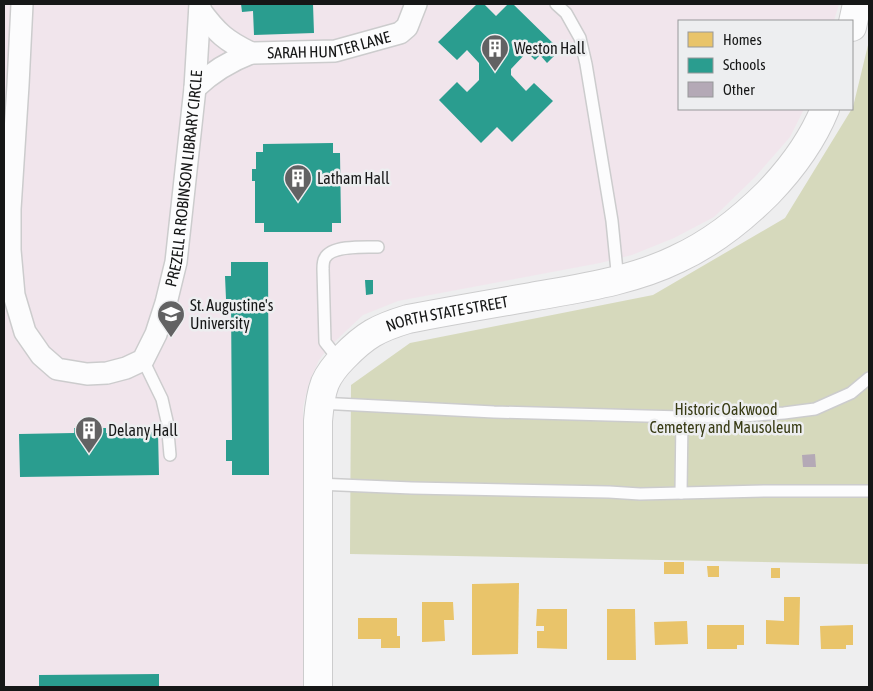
<svg xmlns="http://www.w3.org/2000/svg" width="873" height="691" viewBox="0 0 873 691" font-family="'Asap Condensed',sans-serif">
<style>
.education{fill:#f1e5ec}
.green{fill:#d6d9bc}
.homes{fill:#e9c46a}
.schools{fill:#2a9d8f}
.building{fill:#b4a9b6}
.lines{fill:none;stroke-linecap:round;stroke-linejoin:round}
.service-casing{stroke:#cccccd;stroke-width:14}
.minor-casing{stroke:#cccccd;stroke-width:24}
.tertiary-casing{stroke:#cccccd;stroke-width:30}
.service{stroke:#fcfcfd;stroke-width:11}
.minor{stroke:#fcfcfd;stroke-width:21}
.tertiary{stroke:#fcfcfd;stroke-width:28}
.labels{text-anchor:middle;dominant-baseline:central;stroke-width:5;stroke-linejoin:round;paint-order:stroke}
.street-label{font-size:16px;fill:#161717;stroke:#edeef0}
.poi-label{font-size:16px;fill:#161717;stroke:#edeef0;text-anchor:start}
.park-label{font-size:16px;fill:#383b14;stroke:#edeef0}
</style>
<rect width="100%" height="100%" fill="#eeeeef"/>
<polygon class="education" points="4,4 839,4 834,21 679,21 679,109 804,109 790,137 755,177 714,217 674,238 632,255 600,263 398,301 363,315 328,348 319,360 309,383 303,407 303,687 4,687"/>
<polygon class="green" points="869,41 869,564 350,554 351,385 410,343 653,295 785,218 853,107"/>
<g class="homes">
<rect x="664" y="562" width="20" height="12"/>
<polygon points="707,566 719,566 719,577 708,577"/>
<rect x="771" y="568" width="9" height="10"/>
<polygon points="519,583 518,654 472,655 472,584"/>
<polygon points="784,597 800,597 799,645 766,644 766,620 784,621"/>
<polygon points="422,602 453,602 454,620 444,620 445,641 422,642"/>
<polygon points="537,609 567,609 567,649 537,648 537,631 544,631 544,626 536,626"/>
<polygon points="607,609 635,609 636,660 607,660"/>
<polygon points="358,618 397,618 397,636 400,636 400,648 381,648 381,639 358,639"/>
<polygon points="687,621 688,644 655,645 654,622"/>
<polygon points="707,625 744,625 744,645 737,645 737,649 707,649"/>
<polygon points="853,625 853,645 846,645 846,649 821,649 820,626"/>
</g>
<g class="schools">
<polygon points="241,4 313,4 314,33 254,35 253,11 242,12"/>
<polygon points="477,4 484,4 496,16 508,4 513,4 560,50 547,63 540,55 535,60 527,52 511,69 511,75 526,91 534,83 553,101 512,142 497,127 481,143 439,100 457,82 467,92 479,80 479,63 467,50 457,60 438,42"/>
<polygon points="333,143 333,153 340,153 341,223 332,223 332,232 264,232 264,223 255,223 255,181 252,181 252,169 256,169 256,152 263,152 263,144"/>
<polygon points="231,262 268,262 269,475 232,475 232,461 226,461 226,440 232,440 231,299 226,299 225,276 231,276"/>
<polygon points="365,280 373,280 373,294 366,295"/>
<polygon points="74,428 106,428 106,433 158,432 159,475 20,477 19,434 74,433"/>
<polygon points="159,674 159,687 39,687 39,675"/>
</g>
<polygon class="building" points="815,454 816,467 803,467 802,455"/>
<g class="lines">
<g class="service-casing">
<g id="service">
<polyline points="556,4 566,13 580,38 586,64 612,221 618,281"/>
<polyline points="143,360 162,399 167,421 170,455"/>
<path d="M 340,361 L 325,342 L 323,269 C 323,266 323,261 325,258 C 332,245 365,247 378,247"/>
<polyline points="319,403 494,412 682,417 729,417 784,413 815,409 851,393 869,378"/>
<polyline points="317,484 412,488 609,492 640,494 765,491 869,491"/>
<polyline points="681,493 682,417"/>
</g>
</g>
<g class="minor-casing">
<g id="minor">
<path id="s1" d="M 22,4 L 18,85 L 10,209 L 10,250 L 14,295 L 25,332 L 41,355 L 57,369 L 87,374 L 107,373 L 126,368 L 143,360 L 156,334 L 166,303 L 176,262 L 195,88 L 200,4"/>
<path d="M 200,10 C 217,33 226,41 251,53"/>
<path id="s2" d="M 195,88 C 212,72 230,61 251,53 L 335,51 L 400,33 L 407,27 L 416,4"/>
</g>
</g>
<g class="tertiary-casing">
<g id="tertiary">
<polyline points="852,27 857,4"/>
<path id="s3" d="M 318,687 L 318,421 C 319,409 320,396 325,383 C 329,374 336,365 343,358 C 365,335 378,328 408,319 C 449,311 490,304 531,297 C 581,288 632,281 677,259 C 712,243 741,220 768,193 C 792,168 812,141 825,109"/>
</g>
</g>
<use href="#service" class="service"/>
<use href="#minor" class="minor"/>
<use href="#tertiary" class="tertiary"/>
</g>
<defs>
<g id="building-pin" transform="scale(1.4375)"><path d="M0 17L-7.5 6A9.5 9.5 0 1 1 7.5 6Z" fill="#626263" stroke="#edeef0"/><path d="M-4-6H4V6H1V3H-1V6H-4ZM-2.5-4.3h1.7v1.8h-1.7ZM.8-4.3h1.7v1.8H.8ZM-2.5-1h1.7V.8h-1.7ZM.8-1h1.7V.8H.8Z" fill="#fff"/></g>
<g id="university-pin" transform="scale(1.4375)"><path d="M0 17L-7.5 6A9.5 9.5 0 1 1 7.5 6Z" fill="#626263" stroke="#edeef0"/><path d="M0-5L7-2L0 1L-7-2ZM-4 1L0 2.5L4 1V4Q0 6-4 4Z" fill="#fff"/></g>
</defs>
<g fill-rule="evenodd">
<use href="#building-pin" x="495" y="48"/>
<use href="#building-pin" x="298" y="178"/>
<use href="#university-pin" x="171" y="314"/>
<use href="#building-pin" x="89" y="430"/>
</g>
<g class="labels">
<g class="street-label">
<text stroke="none"><textPath href="#s2" startOffset="145">SARAH HUNTER LANE</textPath></text>
<text stroke="none"><textPath href="#s1" startOffset="656">PREZELL R ROBINSON LIBRARY CIRCLE</textPath></text>
<text stroke="none"><textPath href="#s3" startOffset="452">NORTH STATE STREET</textPath></text>
</g>
<g class="poi-label">
<text x="514" y="48">Weston Hall</text>
<text x="317" y="178">Latham Hall</text>
<text x="190" y="305">St. Augustine's<tspan x="190" dy="18">University</tspan></text>
<text x="108" y="430">Delany Hall</text>
</g>
<g class="park-label">
<text x="726" y="409">Historic Oakwood<tspan x="726" dy="18">Cemetery and Mausoleum</tspan></text>
</g>
</g>
<rect width="873" height="691" fill="none" stroke="#161717" stroke-width="10"/>
<rect x="678" y="20" width="175" height="90" fill="#edeef0" stroke="#979899"/>
<rect x="688" y="32" width="25" height="15" fill="#e9c46a" stroke="#979899"/>
<text x="723" y="45" font-size="15" fill="#161717">Homes</text>
<rect x="688" y="58" width="25" height="15" fill="#2a9d8f" stroke="#979899"/>
<text x="723" y="70" font-size="15" fill="#161717">Schools</text>
<rect x="688" y="82" width="25" height="15" fill="#b4a9b6" stroke="#979899"/>
<text x="723" y="95" font-size="15" fill="#161717">Other</text>
</svg>
